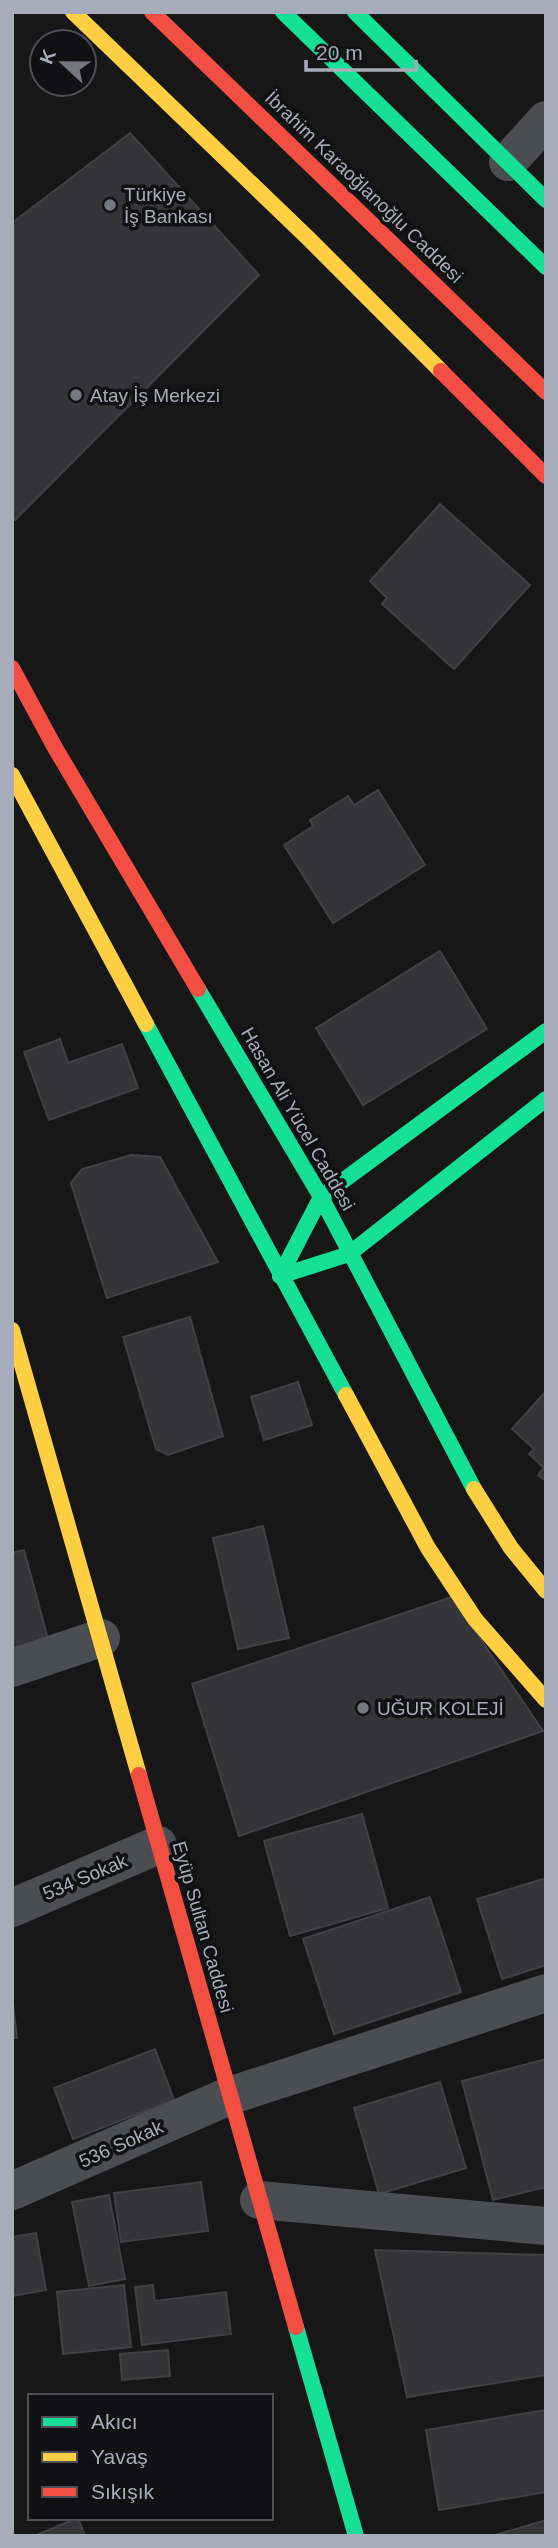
<svg xmlns="http://www.w3.org/2000/svg" width="558" height="2548" viewBox="0 0 558 2548" font-family="Helvetica,sans-serif">
<style>
.building{fill:#353537;stroke:#404144;stroke-width:2}
.lines{fill:none;stroke-linecap:round;stroke-linejoin:round}
.street{stroke:#4b4d51;stroke-width:38}
.fast{stroke:#16e098;stroke-width:16}
.slow{stroke:#ffcf43;stroke-width:16}
.jam{stroke:#f24e42;stroke-width:16}
.poi-dot{fill:#757881;stroke:#111114;stroke-width:2.5}
.labels{text-anchor:middle;dominant-baseline:central;stroke-width:7;stroke-linejoin:round;paint-order:stroke}
.street-label{font-size:19px;fill:#a7acba;stroke:#111114}
.poi-label{font-size:19px;fill:#a7acba;stroke:#111114;text-anchor:start}
</style>
<rect width="100%" height="100%" fill="#171718"/>
<g class="building">
<polygon points="130,133 259,275 15,520 12,515 12,223"/>
<polygon points="440,504 530,585 454,669 382,604 387,598 370,581"/>
<polygon points="378,790 425,865 333,923 284,845 313,826 310,820 348,796 354,805"/>
<polygon points="440,951 487,1029 363,1105 316,1028"/>
<polygon points="60,1039 68,1063 122,1044 138,1088 49,1120 24,1052"/>
<polygon points="131,1155 160,1157 218,1262 107,1298 71,1183 82,1169"/>
<polygon points="190,1317 223,1436 168,1455 156,1449 123,1337"/>
<polygon points="298,1382 312,1425 264,1440 251,1397"/>
<polygon points="546,1391 546,1481 538,1475 544,1468 529,1454 534,1449 512,1429"/>
<polygon points="263,1526 289,1638 238,1649 213,1538"/>
<polygon points="24,1550 48,1639 12,1649 12,1553"/>
<polygon points="452,1597 543,1731 239,1836 192,1684"/>
<polygon points="362,1814 388,1908 290,1936 264,1841"/>
<polygon points="546,1878 546,1965 502,1979 477,1899"/>
<polygon points="430,1897 461,1992 334,2034 303,1939"/>
<polygon points="12,1995 17,2038 12,2038"/>
<polygon points="155,2049 174,2100 73,2139 54,2088"/>
<polygon points="546,2059 546,2187 493,2200 462,2081"/>
<polygon points="440,2082 466,2168 379,2194 354,2108"/>
<polygon points="201,2182 208,2231 121,2242 114,2193"/>
<polygon points="109,2195 125,2279 89,2286 72,2202"/>
<polygon points="36,2233 46,2290 12,2296 12,2237"/>
<polygon points="375,2250 546,2255 546,2375 407,2397"/>
<polygon points="124,2285 131,2347 63,2354 57,2292"/>
<polygon points="153,2285 155,2301 226,2292 231,2334 142,2345 135,2287"/>
<polygon points="168,2350 170,2376 122,2380 120,2354"/>
<polygon points="546,2410 546,2492 439,2510 426,2430"/>
<polygon points="78,2518 85,2536 34,2536 77,2518"/>
<polygon points="546,2520 546,2536 492,2536"/>
</g>
<g class="lines">
<g class="street">
<polyline points="508,162 546,120"/>
<polyline points="12,1668 101,1638"/>
<polyline points="12,1908 158,1845"/>
<polyline points="12,2191 229,2096 546,1993"/>
<polyline points="259,2200 546,2226"/>
</g>
<g class="fast">
<polyline points="283,12 546,267"/>
<polyline points="355,12 546,200"/>
<polyline points="198,989 321,1197 474,1489"/>
<polyline points="146,1024 346,1395"/>
<polyline points="280,1276 321,1197 546,1031"/>
<polyline points="280,1276 349,1254 546,1099"/>
<polyline points="296,2327 356,2536"/>
</g>
<g class="slow">
<polyline points="73,12 308,238 441,371"/>
<polyline points="12,775 146,1024"/>
<polyline points="12,1330 139,1775"/>
<polyline points="346,1395 428,1548 475,1619 546,1700"/>
<polyline points="474,1489 511,1548 546,1591"/>
</g>
<g class="jam">
<polyline points="152,12 546,392"/>
<polyline points="441,371 546,476"/>
<polyline points="12,668 54,746 198,989"/>
<polyline points="139,1775 296,2327"/>
</g>
</g>
<g class="poi-dot">
<circle cx="110" cy="205" r="7"/>
<circle cx="76" cy="395" r="7"/>
<circle cx="363" cy="1708" r="7"/>
</g>
<g class="labels">
<g class="street-label">
<text transform="translate(364 187) rotate(44)">İbrahim Karaoğlanoğlu Caddesi</text>
<text transform="translate(298 1119) rotate(60)">Hasan Ali Yücel Caddesi</text>
<text transform="translate(85 1877) rotate(-23)">534 Sokak</text>
<text transform="translate(203 1927) rotate(74)">Eyüp Sultan Caddesi</text>
<text transform="translate(121 2144) rotate(-24)">536 Sokak</text>
</g>
<g class="poi-label">
<text x="124" y="194">Türkiye<tspan x="124" dy="22">İş Bankası</tspan></text>
<text x="90" y="395">Atay İş Merkezi</text>
<text x="377" y="1708">UĞUR KOLEJİ</text>
</g>
</g>
<rect width="558" height="2548" fill="none" stroke="#a7acba" stroke-width="28"/>
<rect x="28" y="2394" width="245" height="126" fill="#111114" stroke="#4d4f56" stroke-width="2"/>
<rect x="42" y="2417" width="35" height="10" fill="#16e098" stroke="#4d4f56" stroke-width="2"/>
<text x="91" y="2429" font-size="21" fill="#a7acba">Akıcı</text>
<rect x="42" y="2452" width="35" height="10" fill="#ffcf43" stroke="#4d4f56" stroke-width="2"/>
<text x="91" y="2464" font-size="21" fill="#a7acba">Yavaş</text>
<rect x="42" y="2487" width="35" height="10" fill="#f24e42" stroke="#4d4f56" stroke-width="2"/>
<text x="91" y="2499" font-size="21" fill="#a7acba">Sıkışık</text>
<g transform="translate(63 63) rotate(292)"><circle r="33" fill="#111114" stroke="#4d4f56" stroke-width="2"/>
<path d="M0-5L12 26L0 18L-12 26Z" fill="#757881"/>
<text y="-10" font-size="19" font-weight="bold" text-anchor="middle" fill="#a7acba">K</text>
</g>
<path d="M306 60v10h110v-10" fill="none" stroke="#a7acba" stroke-width="3.5"/>
<text x="316" y="60" font-size="21" fill="#a7acba" stroke="#111114" stroke-width="5" paint-order="stroke">20 m</text>
</svg>
